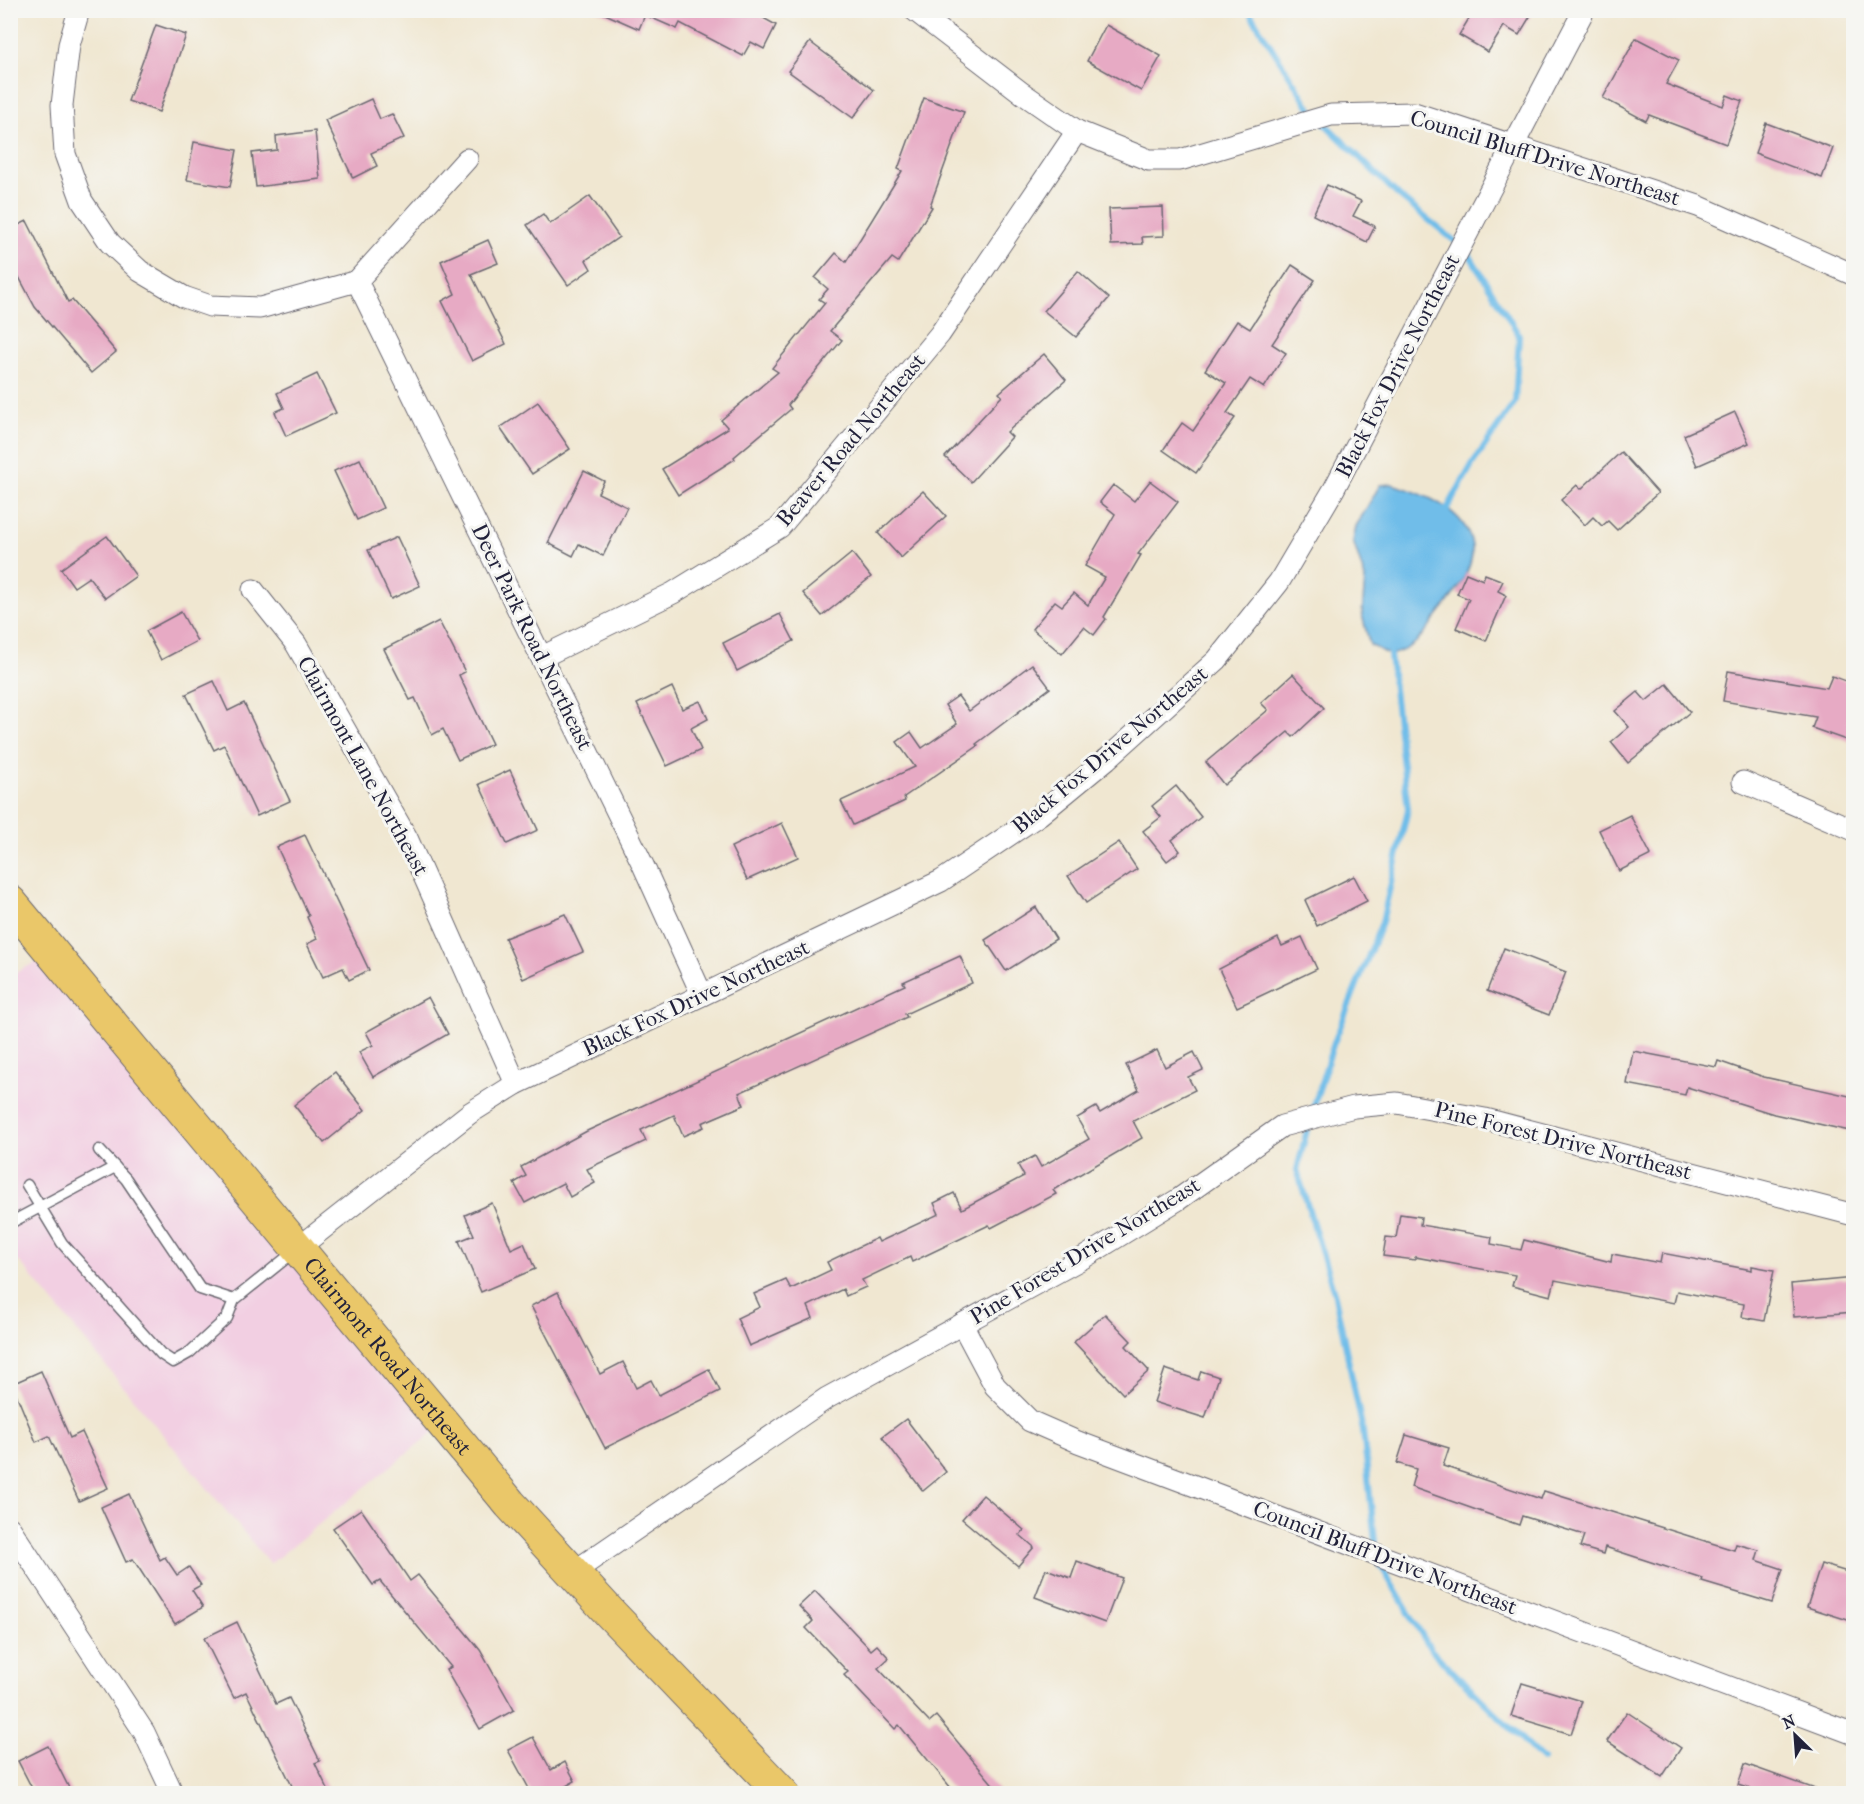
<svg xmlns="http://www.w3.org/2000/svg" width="1864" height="1804" viewBox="0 0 1864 1804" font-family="'IM FELL French Canon',serif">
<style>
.built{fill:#f2cfe2}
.water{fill:#6fbde9;stroke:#487092;stroke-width:1.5}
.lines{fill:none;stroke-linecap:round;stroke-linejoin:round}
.stream{stroke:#6fbde9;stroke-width:6}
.building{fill:#e7aac4}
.service-casing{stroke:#6a6770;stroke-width:13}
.minor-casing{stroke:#6a6770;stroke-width:23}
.primary-casing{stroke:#6a6770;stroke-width:35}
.service{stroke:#fff;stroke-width:10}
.minor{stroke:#fff;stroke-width:21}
.primary{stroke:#eac769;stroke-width:33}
.labels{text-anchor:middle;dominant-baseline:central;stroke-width:6;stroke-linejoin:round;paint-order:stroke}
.street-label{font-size:22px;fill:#22223b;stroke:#f6f6f2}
</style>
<rect width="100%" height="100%" fill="#f6f6f2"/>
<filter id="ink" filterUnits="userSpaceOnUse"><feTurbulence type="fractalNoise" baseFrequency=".0167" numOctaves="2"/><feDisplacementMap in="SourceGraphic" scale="12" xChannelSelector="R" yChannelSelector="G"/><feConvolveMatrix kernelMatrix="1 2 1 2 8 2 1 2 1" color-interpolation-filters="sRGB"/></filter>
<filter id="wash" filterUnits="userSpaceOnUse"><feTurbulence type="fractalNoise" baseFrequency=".008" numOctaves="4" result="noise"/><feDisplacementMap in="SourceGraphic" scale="24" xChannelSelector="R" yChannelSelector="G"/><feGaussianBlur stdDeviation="1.35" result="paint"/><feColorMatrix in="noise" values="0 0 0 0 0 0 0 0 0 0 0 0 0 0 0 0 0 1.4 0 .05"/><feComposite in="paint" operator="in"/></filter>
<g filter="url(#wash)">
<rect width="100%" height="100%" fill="#f0e7d1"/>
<polygon class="built" points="58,951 443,1424 270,1564 19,1261 11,1265 11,975"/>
<path class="water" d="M 1392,484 C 1422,493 1468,510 1472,546 C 1475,569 1453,596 1440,612 C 1422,635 1419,647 1390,655 L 1370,645 L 1362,615 L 1365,578 L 1353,541 L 1356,526 L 1380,485 Z"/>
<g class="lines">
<g class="stream">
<polyline points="1248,10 1310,108 1317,116"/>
<polyline points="1324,123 1399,196 1467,251 1519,335 1515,402 1473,463 1447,509"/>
<polyline points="1312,1112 1333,1045 1382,922 1408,809 1390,655"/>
<polyline points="1309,1122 1297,1170 1335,1296 1363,1431 1376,1551"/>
<polyline points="1378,1561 1431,1650 1543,1760"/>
</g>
</g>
<g id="blocks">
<g class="building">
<polygon points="596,10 749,10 776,25 764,49 751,42 743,56 680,23 677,29 645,15 639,29"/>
<polygon points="1474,10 1534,10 1519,35 1504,26 1488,52 1459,35"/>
<polygon points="156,25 186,35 159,112 128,101"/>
<polygon points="1106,25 1161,56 1141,91 1087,61"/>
<polygon points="1636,38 1679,60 1666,84 1723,106 1727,95 1742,101 1726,144 1649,115 1646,121 1603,98"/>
<polygon points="810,42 874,90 853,118 788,71"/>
<polygon points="924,98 964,112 930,206 932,207 898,262 892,258 830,331 842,340 788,405 791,409 734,457 735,459 678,495 662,469 728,428 721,420 778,372 772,368 825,303 819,299 828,289 815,278 836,253 846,262 902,171 898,169"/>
<polygon points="371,99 380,119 392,114 404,138 371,153 377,166 353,178 325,120"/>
<polygon points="1766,123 1833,148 1822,178 1755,153"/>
<polygon points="315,131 320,179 256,187 252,153 277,150 276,136"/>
<polygon points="194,142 237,150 230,187 187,180"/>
<polygon points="1327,185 1361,201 1353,216 1375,226 1367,242 1313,215"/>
<polygon points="590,196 619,237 586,260 591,269 568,285 527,225 543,214 550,224"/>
<polygon points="1163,207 1164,236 1142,237 1143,244 1111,245 1109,209"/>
<polygon points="27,221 68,302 72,300 116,352 91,373 35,307 10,260 10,229"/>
<polygon points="488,240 498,263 471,274 506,344 472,361 442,301 455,294 441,261"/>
<polygon points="1292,265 1315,280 1272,344 1286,353 1264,388 1250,379 1227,413 1235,418 1196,473 1163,450 1182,423 1193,431 1226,383 1205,370 1237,321 1250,329"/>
<polygon points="1078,271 1109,298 1076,337 1044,311"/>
<polygon points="1044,354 1066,380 1007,432 1012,437 971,482 945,457 1002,396 999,393"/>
<polygon points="317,374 336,413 286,436 275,412 284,408 277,393"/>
<polygon points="538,402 570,449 532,474 500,428"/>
<polygon points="1735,412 1749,443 1697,466 1684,435"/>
<polygon points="1621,452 1658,493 1617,530 1608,521 1602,526 1593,517 1585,525 1561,500 1577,485 1581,489"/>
<polygon points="360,459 383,508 357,520 334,471"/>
<polygon points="584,471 604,481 598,493 627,507 603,556 579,544 573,556 548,543"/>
<polygon points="1150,481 1178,502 1138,554 1141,555 1104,617 1106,619 1094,635 1084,627 1062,654 1032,629 1055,601 1062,606 1074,593 1088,605 1105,577 1085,566 1115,514 1100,502 1113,485 1134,501"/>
<polygon points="923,491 946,516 901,558 878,533"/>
<polygon points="107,536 136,576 105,598 89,577 74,587 61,569"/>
<polygon points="397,537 420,586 391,599 368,550"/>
<polygon points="852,553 871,577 822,616 803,593"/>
<polygon points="1466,573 1483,580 1485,574 1503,581 1498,591 1506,595 1486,641 1456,628 1469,599 1457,594"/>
<polygon points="181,612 197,641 161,660 146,631"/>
<polygon points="780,614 794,641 737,671 723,643"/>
<polygon points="439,621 465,672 459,675 492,744 458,760 443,729 432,735 415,698 410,700 384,649"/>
<polygon points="1032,664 1050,688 976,744 978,746 904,797 905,801 853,825 841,801 915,767 897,742 911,732 922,748 957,724 945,705 958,696 969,711"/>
<polygon points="1728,671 1827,688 1832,676 1854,684 1854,743 1812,728 1816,717 1723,701"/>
<polygon points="1293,674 1324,708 1293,737 1288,732 1224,785 1206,762 1268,710 1261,703"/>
<polygon points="214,681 228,711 244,703 290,801 257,816 224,745 214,750 186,694"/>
<polygon points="1667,684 1690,712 1628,763 1611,742 1629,727 1615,711 1638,692 1646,701"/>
<polygon points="672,687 682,709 700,701 708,719 691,728 701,750 667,766 637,704"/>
<polygon points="510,770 538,830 507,844 479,784"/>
<polygon points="1176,786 1201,817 1172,840 1180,851 1167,861 1143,831 1161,817 1152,806"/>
<polygon points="1630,815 1651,855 1619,871 1599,830"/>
<polygon points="782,823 798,857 747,880 731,847"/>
<polygon points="305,835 369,970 349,980 343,968 323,977 307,944 317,939 307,917 309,916 277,847"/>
<polygon points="1119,842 1137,869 1086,903 1068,876"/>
<polygon points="1354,876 1367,901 1317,926 1305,900"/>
<polygon points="1036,907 1056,939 1006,971 985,940"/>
<polygon points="565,914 583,952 523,979 505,938"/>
<polygon points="1302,937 1317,969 1237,1007 1219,969 1278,938 1282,946"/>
<polygon points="1504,948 1566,972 1549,1015 1487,991"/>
<polygon points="960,956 972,983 905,1014 907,1017 739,1093 744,1105 702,1123 704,1127 683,1136 674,1115 641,1130 646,1141 587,1169 595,1183 570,1197 563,1183 525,1203 514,1183 526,1176 521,1167 587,1131 905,985 903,982"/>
<polygon points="428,997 448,1034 373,1077 359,1052 373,1045 366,1032"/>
<polygon points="1157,1050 1165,1067 1194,1052 1203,1070 1188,1077 1195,1090 1133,1121 1142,1138 1053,1190 1056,1194 991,1228 989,1225 912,1262 910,1257 862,1280 866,1287 846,1296 843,1289 808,1306 813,1318 749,1346 737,1318 760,1307 754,1294 786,1280 791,1289 831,1270 827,1262 877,1238 879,1242 939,1214 934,1203 954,1193 962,1209 1024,1176 1018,1165 1035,1156 1041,1167 1089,1139 1077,1118 1096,1107 1100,1113 1139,1090 1126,1065"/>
<polygon points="1633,1051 1716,1067 1718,1061 1764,1077 1854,1097 1854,1132 1774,1114 1687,1087 1685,1095 1627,1084"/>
<polygon points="335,1072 365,1110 324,1143 294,1105"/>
<polygon points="492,1203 511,1249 524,1243 535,1269 481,1292 459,1241 474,1235 465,1215"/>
<polygon points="1400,1214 1421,1217 1420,1225 1492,1237 1491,1244 1521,1250 1524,1240 1611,1262 1612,1254 1660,1263 1662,1253 1752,1270 1752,1266 1774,1270 1764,1321 1742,1317 1744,1304 1677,1291 1674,1303 1555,1280 1551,1296 1512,1286 1515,1275 1415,1257 1415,1260 1383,1256 1386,1237 1396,1238"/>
<polygon points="1854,1278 1854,1312 1794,1317 1791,1284"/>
<polygon points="558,1292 600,1374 623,1362 636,1388 651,1380 659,1395 709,1369 720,1391 605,1448 531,1306"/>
<polygon points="1105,1314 1131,1341 1126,1346 1149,1371 1123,1394 1074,1342"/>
<polygon points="1165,1369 1198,1380 1201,1371 1219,1377 1205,1418 1154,1402"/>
<polygon points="41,1371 70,1438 82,1432 108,1488 79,1501 49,1436 36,1442 12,1384"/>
<polygon points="906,1419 946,1472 923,1491 882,1437"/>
<polygon points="1406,1435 1449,1448 1443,1466 1541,1499 1544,1491 1734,1550 1736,1544 1759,1550 1756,1560 1783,1569 1772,1603 1702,1582 1703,1579 1605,1547 1603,1554 1580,1547 1584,1535 1522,1516 1519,1525 1411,1487 1416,1469 1397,1463"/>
<polygon points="129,1494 160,1560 165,1557 177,1575 189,1567 201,1585 192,1590 203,1607 175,1624 133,1559 126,1562 101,1507"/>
<polygon points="983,1495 1024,1530 1020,1535 1034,1547 1018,1566 962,1519"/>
<polygon points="361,1509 410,1581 418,1575 480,1650 514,1710 480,1729 446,1670 451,1667 380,1581 373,1585 333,1528"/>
<polygon points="1077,1561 1122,1578 1105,1623 1035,1597 1046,1569 1071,1578"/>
<polygon points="1821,1564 1854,1574 1854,1622 1807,1607"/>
<polygon points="815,1591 871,1650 877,1645 889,1658 878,1668 929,1722 936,1716 1001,1794 956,1794 899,1725 895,1729 844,1675 848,1672 806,1628 813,1621 799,1606"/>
<polygon points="237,1622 276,1704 289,1698 320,1761 315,1763 330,1794 296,1794 246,1692 234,1698 204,1638"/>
<polygon points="1522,1683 1582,1701 1571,1734 1511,1716"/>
<polygon points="1627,1712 1681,1748 1662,1777 1607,1741"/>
<polygon points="533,1737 551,1770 565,1762 575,1781 552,1794 532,1794 508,1750"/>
<polygon points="48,1746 72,1794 35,1794 18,1761"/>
<polygon points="1745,1764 1821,1791 1821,1794 1748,1794 1750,1789 1738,1785"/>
</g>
</g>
</g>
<g filter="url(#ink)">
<use href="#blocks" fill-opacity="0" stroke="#6a6770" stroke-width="1.5"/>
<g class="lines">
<g class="service-casing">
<g id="service">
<polyline points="99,1150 126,1179 200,1289 234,1300"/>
<polyline points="27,1185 62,1243 161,1354 173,1362 189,1353 227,1318 234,1300 295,1251"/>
<polyline points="10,1223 115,1167"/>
</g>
</g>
<g class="minor-casing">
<g id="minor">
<polyline points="79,10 69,45 62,105 65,154 82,201 110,243 140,271 184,297 210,306 260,308 357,281 467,159"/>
<polyline points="914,10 1022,93 1077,131 1149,160 1180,160 1331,115 1414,113 1698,206 1854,275"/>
<polyline points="357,281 643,865 702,995"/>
<polyline points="253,590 296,644 407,838 516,1084"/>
<polyline points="542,657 673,593 780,527 940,334 1077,131"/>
<polyline points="1743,782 1854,830"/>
<polyline points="297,1249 470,1113 516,1084 941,881 1039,815 1107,759 1217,660 1279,582 1334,489 1584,10"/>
<polyline points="962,1324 995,1386 1030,1421 1078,1442 1854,1734"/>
<polyline points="10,1528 144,1732 173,1794"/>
<polyline points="572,1573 827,1398 1083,1258 1179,1199 1282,1126 1354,1107 1397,1103 1485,1119 1854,1215"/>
</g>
</g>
<g class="primary-casing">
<g id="primary">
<path id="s1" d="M 10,902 L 510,1504 L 610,1613 L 783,1794"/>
</g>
</g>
<use href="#service" class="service"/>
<use href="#minor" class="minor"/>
<use href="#primary" class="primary"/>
</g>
</g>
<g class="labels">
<g class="street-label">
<text transform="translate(1545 158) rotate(17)">Council Bluff Drive Northeast</text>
<text transform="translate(1398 366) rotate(-63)">Black Fox Drive Northeast</text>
<text transform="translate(851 440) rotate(-50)">Beaver Road Northeast</text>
<text transform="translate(532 637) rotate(64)">Deer Park Road Northeast</text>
<text transform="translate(1110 750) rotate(-40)">Black Fox Drive Northeast</text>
<text transform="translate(363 766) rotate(61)">Clairmont Lane Northeast</text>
<text transform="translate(696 998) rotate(-25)">Black Fox Drive Northeast</text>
<text transform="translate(1563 1141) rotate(14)">Pine Forest Drive Northeast</text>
<text transform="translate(1085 1251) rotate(-31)">Pine Forest Drive Northeast</text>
<text stroke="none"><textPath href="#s1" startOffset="591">Clairmont Road Northeast</textPath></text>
<text transform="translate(1385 1558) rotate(21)">Council Bluff Drive Northeast</text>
</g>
</g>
<rect width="1864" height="1804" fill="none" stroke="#f6f6f2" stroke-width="36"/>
<g transform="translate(1795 1735) rotate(335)" stroke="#f6f6f2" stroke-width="4.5" paint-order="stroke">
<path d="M0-4.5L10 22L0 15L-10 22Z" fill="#22223b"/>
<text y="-9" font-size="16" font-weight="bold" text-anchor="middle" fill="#22223b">N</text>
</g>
</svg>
